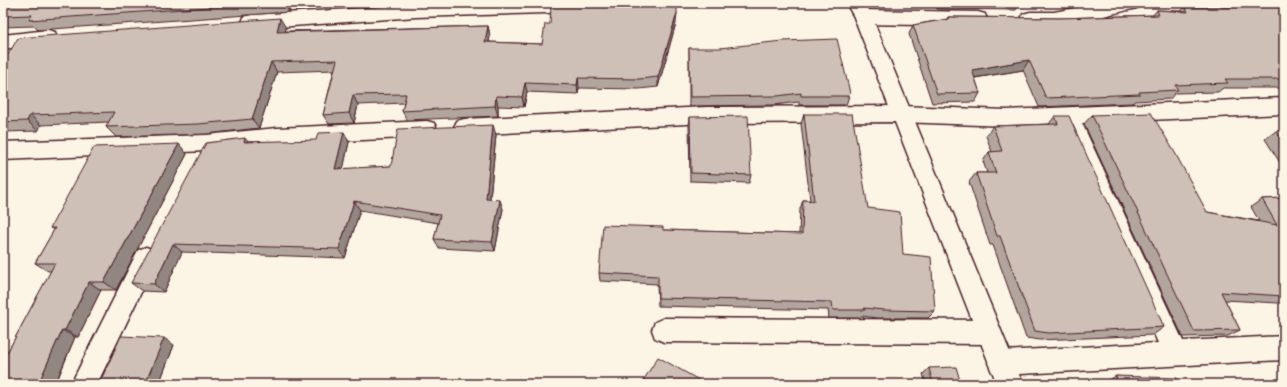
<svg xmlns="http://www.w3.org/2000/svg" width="1287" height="387" viewBox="0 0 1287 387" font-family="Mynerve,sans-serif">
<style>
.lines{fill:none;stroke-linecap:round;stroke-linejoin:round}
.minor-casing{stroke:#4a1f2b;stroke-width:3}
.tertiary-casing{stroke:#4a1f2b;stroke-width:3}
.minor{fill:#fcf5e5;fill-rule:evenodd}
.tertiary{fill:#fcf5e5;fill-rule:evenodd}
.wall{fill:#b2a59d;stroke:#4a1f2b}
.shaded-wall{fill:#918680;stroke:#4a1f2b}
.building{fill:#cfc0b7;stroke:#4a1f2b}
</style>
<rect width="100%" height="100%" fill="#fcf5e5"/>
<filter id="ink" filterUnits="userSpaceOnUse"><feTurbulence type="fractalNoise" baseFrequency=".025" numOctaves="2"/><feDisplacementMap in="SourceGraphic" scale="8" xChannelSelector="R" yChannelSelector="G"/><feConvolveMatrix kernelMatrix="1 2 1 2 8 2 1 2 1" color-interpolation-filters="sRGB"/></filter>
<g filter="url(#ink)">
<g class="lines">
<g class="minor-casing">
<g id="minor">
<polygon points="468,3 588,3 590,6 587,11 581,12 416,17 251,29 244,27 242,22 244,17 251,15 416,5"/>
<path d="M 1101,3 L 1142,3 L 1139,7 L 1133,9 C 1103,15 1052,32 1023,24 L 1021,19 L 1023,14 L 1030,12 L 1054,12 Z"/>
<polygon points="863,10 978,12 985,14 987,19 985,24 978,26 863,24 856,22 854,17 856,12"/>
<polygon points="48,30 55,32 57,37 55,42 3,49 3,35"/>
<polygon points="1284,98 1284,114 1082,123 1183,341 1284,336 1284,360 1001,375 992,372 988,363 992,354 1001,351 1158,343 1062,124 1006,126 901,122 707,123 464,135 457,133 454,127 457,121 464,119 707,107 901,106 1006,110"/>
<polygon points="427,121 434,123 437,129 434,135 427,137 277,144 206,151 3,160 3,142 206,135 277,128"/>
<polygon points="146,247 154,250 158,257 97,384 71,384 138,250"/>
<polygon points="664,318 989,320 998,324 1001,332 998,340 989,344 664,342 655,338 652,330 655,322"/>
</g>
</g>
<g class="tertiary-casing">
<polygon id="tertiary" points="846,3 864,3 872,17 1023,384 997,384 854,17"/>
</g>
<use href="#minor" class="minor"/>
<use href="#tertiary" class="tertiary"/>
</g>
<g class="wall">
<polygon points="3,3 291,3 289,12 38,30 34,26 3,27"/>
<polygon points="935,3 1019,3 1019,5 1016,10 937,9"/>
<polygon points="1236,3 1284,3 1284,88 1223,88 1218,92 1175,93 1170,99 1135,101 1132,103 1039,107 1023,70 975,78 980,93 975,102 932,103 909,34 913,25 947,19 948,17 1060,18 1153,15 1157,10 1181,11 1185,7 1232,7"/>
<polygon points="676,23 658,87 639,89 579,88 578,94 527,92 524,107 498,106 498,116 407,120 402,111 404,103 358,105 354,123 329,124 323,115 334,70 277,72 259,128 206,134 116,137 106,127 109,122 41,125 38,131 3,132 3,63 286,28 285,31 488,26 490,36 489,42 542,44"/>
<polygon points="689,48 850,93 846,105 799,105 799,102 774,105 689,106"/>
<polygon points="804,114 868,208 903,254 935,311 928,318 878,318 861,316 860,318 829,318 828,310 658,306 657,284 600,281 599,273 663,230 799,234 800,209 803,200 810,200 801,124"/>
<polygon points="1092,115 1207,212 1259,221 1251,207 1262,199 1284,198 1284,300 1278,303 1225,300 1240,330 1228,336 1183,337 1084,124"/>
<polygon points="1055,116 1164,327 1153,335 1040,340 1026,338 993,245 990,245 969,182 976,173 987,173 983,161 989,152 992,152 986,136 993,126 1049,124"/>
<polygon points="690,117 751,175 749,183 690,181 689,125"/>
<polygon points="1276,131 1284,131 1284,169 1265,139"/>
<polygon points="496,135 490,199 503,209 495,251 439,248 434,239 438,223 360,210 345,258 182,252 164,292 142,291 131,283 245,138 248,142 349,142 343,169 391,166"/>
<polygon points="187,154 116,290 101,290 78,337 75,337 57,381 100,382 174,345 159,384 3,384 7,353 51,271 48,271 35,263 54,230 50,228"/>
<polygon points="929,368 961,384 926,384 923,374"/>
<polygon points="1116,376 1180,384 1106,384 1105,382"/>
</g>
<g class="shaded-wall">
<polygon points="284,3 291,3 289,12"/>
<polygon points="677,13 676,23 658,87 658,77"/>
<polygon points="280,18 286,28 283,42 277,32"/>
<polygon points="488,26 490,36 487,52 485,42"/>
<polygon points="1029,60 1023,70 967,79 972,70"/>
<polygon points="271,62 277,72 259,128 252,119"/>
<polygon points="578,78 579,88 578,94 577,85"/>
<polygon points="525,83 527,92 524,107 522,97"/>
<polygon points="353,95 358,105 354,123 349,113"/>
<polygon points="496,96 498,106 498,116 495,106"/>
<polygon points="30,115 41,125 38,131 27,121"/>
<polygon points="493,125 496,135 489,208 486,199"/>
<polygon points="344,132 349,142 341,179 335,169"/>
<polygon points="179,144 187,154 116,290 104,282"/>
<polygon points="500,200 503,209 495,251 492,242"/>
<polygon points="354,201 360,210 345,258 339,249"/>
<polygon points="173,244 182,252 164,292 154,284"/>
<polygon points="89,282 101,290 78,337 65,330"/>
<polygon points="62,330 75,337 55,384 40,380"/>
<polygon points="164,338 174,345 159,384 145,384"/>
</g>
<g class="building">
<polygon points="3,3 267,3 29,20 32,15 3,16"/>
<polygon points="596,3 677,3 677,13 658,77 639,79 578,78 577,85 525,83 522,97 496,96 495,106 402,111 406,94 353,95 349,113 323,115 337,60 271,62 252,119 198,124 106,127 114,112 30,115 27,121 3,122 3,63 18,38 280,18 277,32 488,26 485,42 542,44 545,24 550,24 551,5"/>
<polygon points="940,3 1019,3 1019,5 940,4"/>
<polygon points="1239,3 1284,3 1284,79 1225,79 1228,83 1175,85 1178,90 1139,92 1140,94 1046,98 1029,60 972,70 980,93 937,94 913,25 949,19 948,17 1060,18 1159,15 1157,10 1188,12 1185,7 1242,7"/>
<polygon points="837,39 850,93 849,96 801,96 801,93 777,96 690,97 689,48 720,48 782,41"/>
<polygon points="1151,113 1174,151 1207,212 1277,225 1262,199 1284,198 1284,296 1221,292 1240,330 1194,331 1092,115"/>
<polygon points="804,114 852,114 868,208 900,212 903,254 931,257 935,311 884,310 864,308 865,310 833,310 832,302 658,298 658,276 599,273 603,225 663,227 663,230 802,234 803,200 814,201"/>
<polygon points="748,116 751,175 691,173 690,117"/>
<polygon points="1055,116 1069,116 1164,327 1049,333 1035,331 1000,236 997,236 976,173 996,173 989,152 1002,151 993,126 1058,124"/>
<polygon points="493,125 486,199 500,200 492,242 434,239 440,215 354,201 339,249 173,244 154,284 131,283 206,143 245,138 244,142 316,140 318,133 344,132 335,169 391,166 398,129"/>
<polygon points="1276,131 1284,131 1284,144"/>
<polygon points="179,144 104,282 89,282 65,330 62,330 40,380 100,382 121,336 164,338 145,384 3,384 3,353 7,353 55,263 35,263 55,228 50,228 94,147"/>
<polygon points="658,357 699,380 696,384 641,384"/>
<polygon points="956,367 961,384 933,384 929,368"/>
<polygon points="1116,376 1177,378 1180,384 1118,384"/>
</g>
</g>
<rect width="1287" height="387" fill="none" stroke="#fcf5e5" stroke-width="16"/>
<rect x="8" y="8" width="1271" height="371" fill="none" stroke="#4a1f2b" stroke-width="1.5" filter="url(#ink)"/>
</svg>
